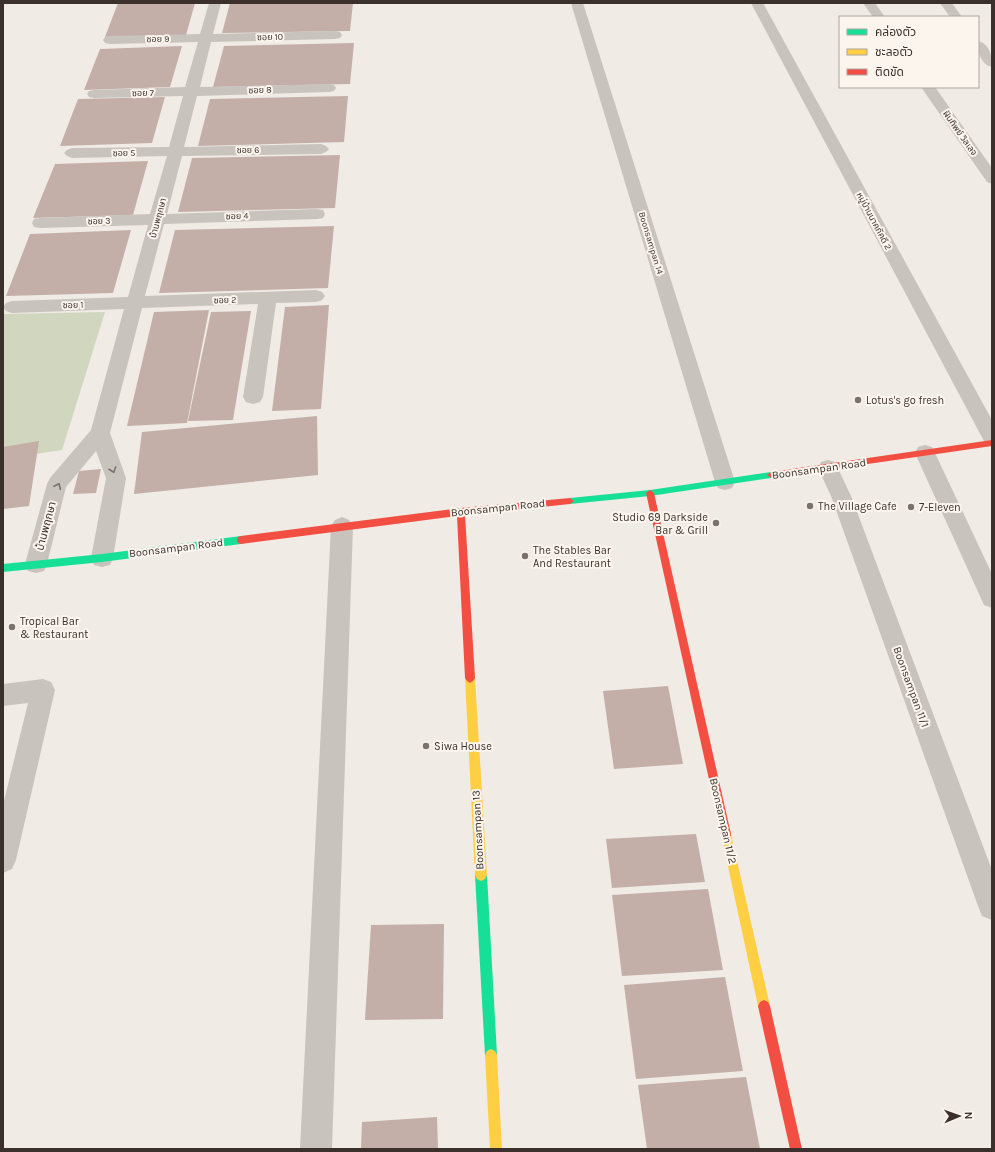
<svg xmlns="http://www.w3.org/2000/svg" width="995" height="1152" viewBox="0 0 995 1152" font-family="Karla,'Noto Sans Thai',sans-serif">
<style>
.green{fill:#d1d6bf}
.building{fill:#c3afa7}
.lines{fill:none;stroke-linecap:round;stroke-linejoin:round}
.street{fill:#c9c3be;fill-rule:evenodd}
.fast{fill:#16e098;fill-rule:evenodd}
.slow{fill:#ffcf43;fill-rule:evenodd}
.jam{fill:#f24e42;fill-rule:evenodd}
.oneway{stroke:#7b726d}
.poi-dot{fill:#7a716c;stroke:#fbf5ee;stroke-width:1.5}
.labels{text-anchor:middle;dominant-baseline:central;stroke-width:4;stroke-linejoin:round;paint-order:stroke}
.far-street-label{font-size:9px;fill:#3b302b;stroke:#fbf5ee}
.poi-label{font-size:11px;fill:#3b302b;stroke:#fbf5ee;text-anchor:start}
.street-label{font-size:11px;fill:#3b302b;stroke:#fbf5ee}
</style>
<rect width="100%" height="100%" fill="#f0ebe5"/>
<polygon class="green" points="105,312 62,450 3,459 3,314"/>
<g class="building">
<polygon points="118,3 195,3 186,35 105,37"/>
<polygon points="230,3 353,3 350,31 222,33"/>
<polygon points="354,43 350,84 213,87 224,46"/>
<polygon points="182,46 170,87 84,90 100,49"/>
<polygon points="348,96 344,142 198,146 210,99"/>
<polygon points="165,97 152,143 60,146 78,99"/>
<polygon points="340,155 335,208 178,212 192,158"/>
<polygon points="148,161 133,215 33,218 55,164"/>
<polygon points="334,226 328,288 159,293 175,230"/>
<polygon points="131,230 113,293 6,296 30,234"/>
<polygon points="329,305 321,409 272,411 285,307"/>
<polygon points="209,310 187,423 127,426 154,312"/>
<polygon points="251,311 233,420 188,421 211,312"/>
<polygon points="317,416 318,475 134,494 142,432"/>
<polygon points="39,441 29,506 3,509 3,447"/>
<polygon points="101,469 96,493 73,494 79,471"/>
<polygon points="668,686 683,764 614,769 603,691"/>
<polygon points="696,834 705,882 612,888 606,839"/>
<polygon points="708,889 723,970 622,976 612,895"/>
<polygon points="444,924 443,1019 365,1020 371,925"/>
<polygon points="725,977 743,1071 636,1079 624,985"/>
<polygon points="746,1077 760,1149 647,1149 638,1085"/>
<polygon points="437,1117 438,1149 361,1149 362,1122"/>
</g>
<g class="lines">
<g class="street">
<polygon points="209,3 221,3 213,34 335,31 340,32 342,35 340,38 335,39 211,42 200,87 329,84 334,85 336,88 334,91 329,92 197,96 184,147 321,144 326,146 329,149 326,152 321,154 182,156 167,214 317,209 323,210 325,214 323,218 317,219 164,224 145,296 316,290 322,292 325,296 322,300 316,302 276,303 263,397 260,402 253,404 246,402 243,397 258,304 142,308 110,433 126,478 113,558 110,565 102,567 94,565 91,558 106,478 96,451 66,487 47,564 44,571 36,573 28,571 25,564 47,484 50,478 91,430 124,309 12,313 6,311 3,307 6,303 12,301 128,297 148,225 40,228 34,227 32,223 34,219 40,218 150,214 167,156 72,158 67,156 64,153 67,150 72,148 169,147 183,96 94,98 89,97 87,94 89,91 94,90 185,87 198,42 110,44 105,43 103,40 105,37 110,36 200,34"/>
<polygon points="571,3 583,3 735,482 732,488 725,490 718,488 715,482"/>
<polygon points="751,3 763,3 992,420 992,446 985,443"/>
<polygon points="863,3 875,3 885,17 873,17"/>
<polygon points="940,3 952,3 962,17 950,17"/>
<path d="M 978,41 C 990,44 992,56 992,67 C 980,64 978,52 978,41 Z"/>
<polygon points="921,87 935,87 992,168 992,184 987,182"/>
<polygon points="925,445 932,447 935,453 992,574 992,608 984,605 915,453 918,447"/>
<polygon points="828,460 835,462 851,496 992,870 992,920 982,916 978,906 831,496 818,468 821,462"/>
<polygon points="342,517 349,520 353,526 332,1149 300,1149 331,526 335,520"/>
<polygon points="43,679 51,682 55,690 16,860 12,869 3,873 3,805 28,703 3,706 3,684"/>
</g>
<g class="fast">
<polygon points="771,472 775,475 771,478 650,496 570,504 566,501 570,498 650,490"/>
<polygon points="241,536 244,537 245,540 244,543 241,544 102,562 3,572 3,564 102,554"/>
<polygon points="481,869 485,871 487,875 497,1055 495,1059 491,1061 487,1059 485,1055 475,875 477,871"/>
</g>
<g class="slow">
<polygon points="470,673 473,675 475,678 487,875 485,879 481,881 477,879 475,875 465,678 467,675"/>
<polygon points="726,829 730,830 731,834 770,1006 768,1010 764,1012 760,1010 758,1006 721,834 722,830"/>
<polygon points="491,1049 495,1051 497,1055 502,1149 490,1149 485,1055 487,1051"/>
</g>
<g class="jam">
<polygon points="992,440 992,446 771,478 767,475 771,472"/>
<polygon points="650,490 654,493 731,834 730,838 726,839 722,838 721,834 646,493"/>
<polygon points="570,498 574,501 570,504 465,515 475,678 473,681 470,683 467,681 465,678 457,516 241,544 238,543 237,540 238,537 241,536 461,508"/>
<polygon points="764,1000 768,1002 770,1006 802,1149 790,1149 758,1006 760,1002"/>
</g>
</g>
<defs><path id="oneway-chevron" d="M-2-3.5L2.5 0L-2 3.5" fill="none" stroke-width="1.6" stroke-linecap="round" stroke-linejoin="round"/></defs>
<g class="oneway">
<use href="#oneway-chevron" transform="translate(113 470) rotate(71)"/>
<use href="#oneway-chevron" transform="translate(58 486) rotate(-65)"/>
</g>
<g class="poi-dot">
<circle cx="858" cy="400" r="4"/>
<circle cx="810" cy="506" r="4"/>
<circle cx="911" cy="507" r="4"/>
<circle cx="716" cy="523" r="4"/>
<circle cx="525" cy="556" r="4"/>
<circle cx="12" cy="627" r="4"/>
<circle cx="426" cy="746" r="4"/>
</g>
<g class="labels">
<g class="far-street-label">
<text transform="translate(270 37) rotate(-1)">ซอย 10</text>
<text transform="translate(158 39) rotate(-1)">ซอย 9</text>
<text transform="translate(260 90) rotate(-2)">ซอย 8</text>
<text transform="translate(143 93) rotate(-1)">ซอย 7</text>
<text transform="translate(960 133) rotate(55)">ฝันทิพย์ วิลเลจ</text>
<text transform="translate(248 150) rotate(-1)">ซอย 6</text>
<text transform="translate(124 153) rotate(-1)">ซอย 5</text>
<text transform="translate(237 216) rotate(-2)">ซอย 4</text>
<text transform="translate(158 218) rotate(-75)">บ้านพฤกษา</text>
<text transform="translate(99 221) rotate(-2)">ซอย 3</text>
<text transform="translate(874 221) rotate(62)">หมู่บ้านนาคภัคดี 2</text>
<text transform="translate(651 243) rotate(73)">Boonsampan 14</text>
<text transform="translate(225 300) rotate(-2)">ซอย 2</text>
<text transform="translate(73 305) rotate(-2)">ซอย 1</text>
</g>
<g class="poi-label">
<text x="866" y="400">Lotus's go fresh</text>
<text x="818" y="506">The Village Cafe</text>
<text x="919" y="507">7-Eleven</text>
<text x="708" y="517" text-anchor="end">Studio 69 Darkside<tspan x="708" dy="13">Bar &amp; Grill</tspan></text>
<text x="533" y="550">The Stables Bar<tspan x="533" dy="13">And Restaurant</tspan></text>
<text x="20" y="621">Tropical Bar<tspan x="20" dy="13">&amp; Restaurant</tspan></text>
<text x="434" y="746">Siwa House</text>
</g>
<g class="street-label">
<text transform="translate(819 469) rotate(-8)">Boonsampan Road</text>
<text transform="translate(498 508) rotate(-6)">Boonsampan Road</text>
<text transform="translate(46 526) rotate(-75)">บ้านพฤกษา</text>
<text transform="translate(176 548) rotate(-7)">Boonsampan Road</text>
<text transform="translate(911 687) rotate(70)">Boonsampan 11/1</text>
<text transform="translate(723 821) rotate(77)">Boonsampan 11/2</text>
<text transform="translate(478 830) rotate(-93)">Boonsampan 13</text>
</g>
</g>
<rect width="995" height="1152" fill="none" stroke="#3b302b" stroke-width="8"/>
<rect x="839" y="16" width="140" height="72" fill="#fbf5ee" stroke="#aea6a0"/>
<rect x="847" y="29" width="20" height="6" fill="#16e098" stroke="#aea6a0"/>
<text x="875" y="36" font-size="12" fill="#3b302b">คล่องตัว</text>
<rect x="847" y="49" width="20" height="6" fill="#ffcf43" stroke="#aea6a0"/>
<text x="875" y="56" font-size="12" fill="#3b302b">ชะลอตัว</text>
<rect x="847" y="69" width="20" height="6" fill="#f24e42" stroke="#aea6a0"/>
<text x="875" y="76" font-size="12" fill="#3b302b">ติดขัด</text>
<g transform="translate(959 1116) rotate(88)" stroke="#fbf5ee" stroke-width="3" paint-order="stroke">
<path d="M0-3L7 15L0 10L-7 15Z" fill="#3b302b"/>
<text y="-6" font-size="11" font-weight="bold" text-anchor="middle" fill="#3b302b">N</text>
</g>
</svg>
